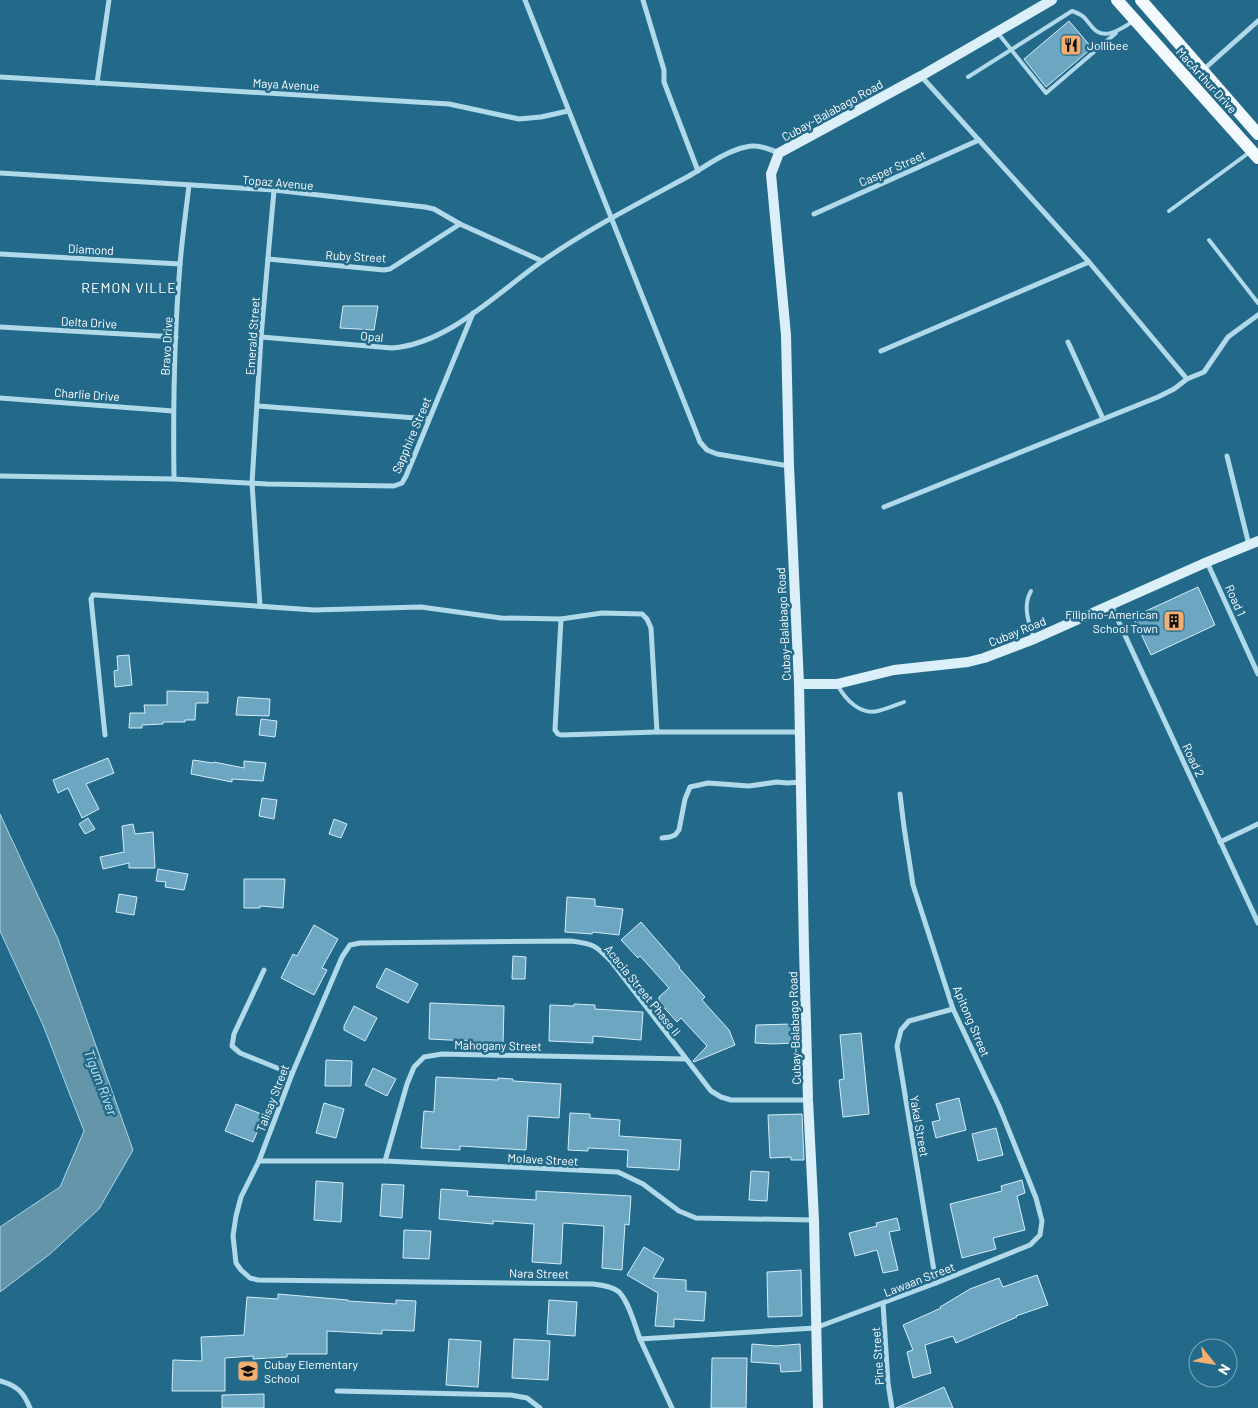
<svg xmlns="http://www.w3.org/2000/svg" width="1258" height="1408" viewBox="0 0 1258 1408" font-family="Barlow,sans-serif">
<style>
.water{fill:#6595a9;stroke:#a4d7eb}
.building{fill:#6ca6c0;stroke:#d4edf8}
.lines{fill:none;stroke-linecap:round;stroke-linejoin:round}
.lane{stroke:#b0d9ea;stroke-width:4}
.street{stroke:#b0d9ea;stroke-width:5}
.secondary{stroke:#dbeff8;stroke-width:10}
.primary{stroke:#f3fafe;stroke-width:12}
.labels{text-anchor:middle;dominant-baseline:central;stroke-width:5;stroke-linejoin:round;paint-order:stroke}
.poi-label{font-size:12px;fill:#fff;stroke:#236a8a;text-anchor:start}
.street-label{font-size:12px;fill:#fff;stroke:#236a8a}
.neighbourhood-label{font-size:14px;letter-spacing:1px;fill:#fff;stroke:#236a8a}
.water-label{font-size:14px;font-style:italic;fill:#c2e5f2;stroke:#236a8a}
</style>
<rect width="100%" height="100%" fill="#236a8a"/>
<polygon class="water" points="0,814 58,939 133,1150 99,1209 50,1254 0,1292 0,1227 60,1187 84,1131 43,1025 0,931"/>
<g class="building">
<polygon points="1069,21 1092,48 1046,87 1024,59"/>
<polygon points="343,306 378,306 374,330 340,328"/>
<polygon points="1198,587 1215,625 1151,655 1133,617"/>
<polygon points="129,655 132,685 115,687 114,671 118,670 117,656"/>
<polygon points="167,691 208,692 208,703 196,703 195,720 185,720 185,722 163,722 163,724 142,725 142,728 129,728 130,713 145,713 144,705 167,705"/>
<polygon points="238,697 270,699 269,716 236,715"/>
<polygon points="261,719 277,721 275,737 259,735"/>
<polygon points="108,758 114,773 86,784 99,809 82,818 68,788 58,793 53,780"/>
<polygon points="193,760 213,763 214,762 244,768 244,761 266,763 263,781 232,779 232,782 191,774"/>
<polygon points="262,798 277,800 274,819 259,816"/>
<polygon points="88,818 95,829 85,834 79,824"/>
<polygon points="334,819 347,824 341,838 329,834"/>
<polygon points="133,824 135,834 153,832 155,868 129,868 129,863 103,869 100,857 124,852 122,826"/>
<polygon points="158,869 188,874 184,890 165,887 166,882 156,881"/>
<polygon points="244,879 285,879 283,908 260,906 260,908 244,908"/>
<polygon points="119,894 137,897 134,915 116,912"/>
<polygon points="567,897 595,899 595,906 623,909 619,935 593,932 592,934 565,932"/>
<polygon points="641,922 680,967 679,968 705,997 702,1000 729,1030 735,1045 694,1062 693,1061 707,1046 681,1018 677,1022 659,1002 659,997 669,988 640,956 638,958 621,940"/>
<polygon points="314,925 338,939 322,968 327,970 314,995 281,978 293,954 297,956"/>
<polygon points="513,956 526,957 525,979 512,979"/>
<polygon points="386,968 418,984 408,1003 376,987"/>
<polygon points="430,1003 504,1006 503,1044 469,1043 469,1041 429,1039"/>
<polygon points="574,1004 595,1005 595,1009 643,1012 641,1040 593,1036 593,1043 549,1041 550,1005 574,1006"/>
<polygon points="354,1006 377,1018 365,1041 344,1030 344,1026"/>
<polygon points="792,1024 793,1043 773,1044 755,1043 756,1025"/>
<polygon points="861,1033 869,1114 843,1117 839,1080 844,1079 840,1035"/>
<polygon points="326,1060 352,1061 351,1086 325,1086"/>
<polygon points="373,1068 396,1079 387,1096 365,1085"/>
<polygon points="436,1077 498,1080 498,1078 513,1079 513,1081 561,1084 559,1118 528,1116 526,1150 460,1146 460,1150 421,1148 424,1111 434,1112"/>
<polygon points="959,1098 966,1130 936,1138 932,1122 940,1120 936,1104"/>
<polygon points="324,1103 344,1109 336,1138 316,1133"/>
<polygon points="236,1104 264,1115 253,1142 225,1131"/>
<polygon points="570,1113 590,1114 590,1118 620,1120 619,1136 681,1140 679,1170 627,1167 628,1150 588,1148 588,1151 568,1150"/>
<polygon points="802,1114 804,1160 791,1160 791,1157 770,1158 768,1115"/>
<polygon points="996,1128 1003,1155 978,1161 972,1134"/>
<polygon points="751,1171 769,1172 767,1201 749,1200"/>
<polygon points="1022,1180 1025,1193 1017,1196 1025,1230 993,1238 996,1249 962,1258 950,1204 1002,1191 1001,1186"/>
<polygon points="316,1181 343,1183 341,1222 314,1220"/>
<polygon points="382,1184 404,1185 402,1218 380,1216"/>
<polygon points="441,1189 468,1191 467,1196 536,1200 536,1191 631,1196 629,1225 625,1224 622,1270 602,1268 604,1226 563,1223 561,1264 532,1262 534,1224 493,1221 493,1224 439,1219"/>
<polygon points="897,1218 900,1230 889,1232 898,1270 883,1273 877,1250 855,1256 849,1233 877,1226 876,1223"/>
<polygon points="404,1230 431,1231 429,1259 403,1258"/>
<polygon points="644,1247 664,1259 653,1278 686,1280 686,1291 706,1292 704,1321 674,1319 674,1327 655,1326 658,1293 627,1275"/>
<polygon points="801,1270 802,1316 768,1317 767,1272"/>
<polygon points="1037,1275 1048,1305 1016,1316 1017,1317 956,1343 953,1336 925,1345 931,1373 913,1378 907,1352 913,1350 903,1325 941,1308 940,1307 970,1289 999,1278 1003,1287"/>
<polygon points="278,1294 348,1300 348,1301 396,1304 396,1300 416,1301 414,1331 382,1330 382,1334 327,1331 327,1354 287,1354 287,1357 253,1359 253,1356 225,1358 225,1391 172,1391 173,1360 202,1361 201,1337 244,1335 247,1297 278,1299"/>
<polygon points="549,1300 577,1302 575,1336 547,1334"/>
<polygon points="449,1339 481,1341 478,1387 446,1385"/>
<polygon points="514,1339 550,1341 548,1380 512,1378"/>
<polygon points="752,1344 776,1346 800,1344 801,1371 781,1372 780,1364 751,1362"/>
<polygon points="712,1358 747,1358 746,1408 711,1408"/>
<polygon points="944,1387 953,1408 896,1408"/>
<polygon points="264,1394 264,1408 222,1408 222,1395"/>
</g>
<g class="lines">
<g class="lane">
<polyline points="997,32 1046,93 1116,33"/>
<path d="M 968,77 L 1072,11 C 1086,16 1084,18 1093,28 C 1104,41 1121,29 1132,22"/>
<polyline points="1169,211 1250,152"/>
<polyline points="1209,240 1258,303"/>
<path d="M 1031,591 C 1022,606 1029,623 1034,639"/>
<path d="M 838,686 C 846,700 860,715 878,711 C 887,709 896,705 904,702"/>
</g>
<g class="street">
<polyline points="525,0 700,442 707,450 717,454 789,466"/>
<polyline points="643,0 664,70 664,82 698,171"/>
<polyline points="1203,70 1258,21"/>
<polyline points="921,76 1089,262 1187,379 1204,372 1228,337 1258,315"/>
<polyline points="0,77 449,104 519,119 541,117 568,111"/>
<polyline points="97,83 109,0"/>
<polyline points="0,173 274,190 425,207 434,209 460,224 542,261"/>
<polyline points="814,214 979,140"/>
<polyline points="0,254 180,264"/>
<polyline points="268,259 384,270 390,269 460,224"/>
<polyline points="0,327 176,337"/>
<path d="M 261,337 L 392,348 C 448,344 497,293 541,262 C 588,229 639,203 689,176 C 706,166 726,151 746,147 C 757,144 769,149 779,153"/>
<polyline points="1068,342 1103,419"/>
<polyline points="881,351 1089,262"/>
<polyline points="0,398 173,411"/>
<polyline points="258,406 429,419"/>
<polyline points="1227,456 1249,545"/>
<polyline points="0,476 174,479 267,484 394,486 402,483 406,476 473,313"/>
<path d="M 174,479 C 173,407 174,336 180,265 C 182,238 186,212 189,185"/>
<polyline points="884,507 1158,397 1174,389 1187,379"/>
<polyline points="1207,562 1258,674"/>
<polyline points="1111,605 1258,923"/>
<polyline points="260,606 252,483 261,337 274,190"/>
<polyline points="561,619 555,730 558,734 561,735 657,732 799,732"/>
<polyline points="105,735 91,599 93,595 96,595 314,610 421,607 501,618 561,619 602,613 642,614 647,619 651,628 657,732"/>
<polyline points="662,838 670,837 675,835 679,830 685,799 690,787 708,783 749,786 777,782 787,783 801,782"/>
<polyline points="1220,842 1258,824"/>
<polyline points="264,970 234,1034 232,1046 240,1053 292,1074"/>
<path d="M 808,1100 L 731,1100 L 721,1097 L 711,1091 L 611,961 C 595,945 594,944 571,941 L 360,943 L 350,945 L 342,957 L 292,1074 L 259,1161 L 241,1197 L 236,1216 L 233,1236 L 236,1263 L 241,1270 L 250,1278 L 258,1280 L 593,1284 C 601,1285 612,1286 619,1292 C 629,1302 635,1326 640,1339 L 815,1328 L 936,1283 L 1030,1245 L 1040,1235 L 1042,1221 L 1036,1198 L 999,1106 L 953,1009 L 913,885 L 904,827 L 900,794"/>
<polyline points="259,1161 385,1161 618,1172 643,1184 679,1211 696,1218 814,1220"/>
<polyline points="385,1161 407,1084 414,1067 424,1057 442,1054 685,1059"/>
<polyline points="936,1283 897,1046 901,1030 909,1021 953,1009"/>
<polyline points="883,1303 888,1383 892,1408"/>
<polyline points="640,1339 672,1408"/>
<path d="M 0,1381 C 17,1386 23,1391 30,1408"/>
<polyline points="337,1391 511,1395 527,1398 540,1408"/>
</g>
<g class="secondary">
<polyline points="799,684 837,684 894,670 968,662 984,658 1034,639 1207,562 1258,541"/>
<polyline points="818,1408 814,1220 808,1100 804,949 799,684 789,466 786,335 771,174 779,153 921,76 1052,0"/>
</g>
<g class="primary">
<polyline points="1117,0 1258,158"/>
<polyline points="1141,0 1258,134"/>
</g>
</g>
<defs>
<g id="restaurant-square" transform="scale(1.125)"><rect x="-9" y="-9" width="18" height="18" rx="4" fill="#f5ae72" stroke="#236a8a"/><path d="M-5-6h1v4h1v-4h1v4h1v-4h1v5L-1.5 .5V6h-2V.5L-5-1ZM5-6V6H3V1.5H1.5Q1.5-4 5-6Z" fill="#111"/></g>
<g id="building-square" transform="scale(1.125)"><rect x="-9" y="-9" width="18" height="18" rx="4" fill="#f5ae72" stroke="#236a8a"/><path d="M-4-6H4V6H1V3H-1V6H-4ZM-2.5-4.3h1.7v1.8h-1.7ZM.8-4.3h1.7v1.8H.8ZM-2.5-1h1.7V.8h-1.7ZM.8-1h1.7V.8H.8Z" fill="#111"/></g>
<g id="school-square" transform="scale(1.125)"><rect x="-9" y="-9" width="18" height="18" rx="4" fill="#f5ae72" stroke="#236a8a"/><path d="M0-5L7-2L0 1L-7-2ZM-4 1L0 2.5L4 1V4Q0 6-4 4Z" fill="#111"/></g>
</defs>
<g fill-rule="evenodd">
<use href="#restaurant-square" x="1071" y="45"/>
<use href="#building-square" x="1174" y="621"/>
<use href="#school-square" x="248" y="1371"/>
</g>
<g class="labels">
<g class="poi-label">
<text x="1087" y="45">Jollibee</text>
<text x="1158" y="614" text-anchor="end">Filipino-American<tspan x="1158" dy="14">School Town</tspan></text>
<text x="264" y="1364">Cubay Elementary<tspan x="264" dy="14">School</tspan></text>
</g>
<g class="street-label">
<text transform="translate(1207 80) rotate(48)">MacArthur Drive</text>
<text transform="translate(286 84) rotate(3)">Maya Avenue</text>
<text transform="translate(832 110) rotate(-29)">Cubay-Balabago Road</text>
<text transform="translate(892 168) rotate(-24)">Casper Street</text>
<text transform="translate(278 182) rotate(5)">Topaz Avenue</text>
<text transform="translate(91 249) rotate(3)">Diamond</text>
<text transform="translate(356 256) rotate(3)">Ruby Street</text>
<text transform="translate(89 322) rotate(3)">Delta Drive</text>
<text transform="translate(252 336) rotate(-86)">Emerald Street</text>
<text transform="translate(372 336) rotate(5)">Opal</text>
<text transform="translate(166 346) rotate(-87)">Bravo Drive</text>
<text transform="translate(87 394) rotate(4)">Charlie Drive</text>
<text transform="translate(411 435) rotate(-67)">Sapphire Street</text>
<text transform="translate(1236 600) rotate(66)">Road 1</text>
<text transform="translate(783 624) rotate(-93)">Cubay-Balabago Road</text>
<text transform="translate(1017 631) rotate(-22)">Cubay Road</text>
<text transform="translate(1194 760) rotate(65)">Road 2</text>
<text transform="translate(643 990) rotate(51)">Acacia Street Phase II</text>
<text transform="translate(972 1021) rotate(67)">Apitong Street</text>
<text transform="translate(794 1028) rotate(-92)">Cubay-Balabago Road</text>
<text transform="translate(498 1045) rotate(1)">Mahogany Street</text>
<text transform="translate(272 1098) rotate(-69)">Talisay Street</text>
<text transform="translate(920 1126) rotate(80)">Yakal Street</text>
<text transform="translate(543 1159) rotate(3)">Molave Street</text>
<text transform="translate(539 1273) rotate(1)">Nara Street</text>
<text transform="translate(919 1279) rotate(-21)">Lawaan Street</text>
<text transform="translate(877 1356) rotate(-94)">Pine Street</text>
</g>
<g class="neighbourhood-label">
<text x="129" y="287">REMON VILLE</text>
</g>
<g class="water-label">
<text transform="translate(101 1082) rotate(69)">Tigum River</text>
</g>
</g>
<g transform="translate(1213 1363) rotate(120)"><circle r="24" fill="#236a8a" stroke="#7ba6b9"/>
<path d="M0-4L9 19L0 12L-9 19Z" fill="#f5ae72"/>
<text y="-8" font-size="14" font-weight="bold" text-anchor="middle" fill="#ffffff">N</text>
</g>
</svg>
